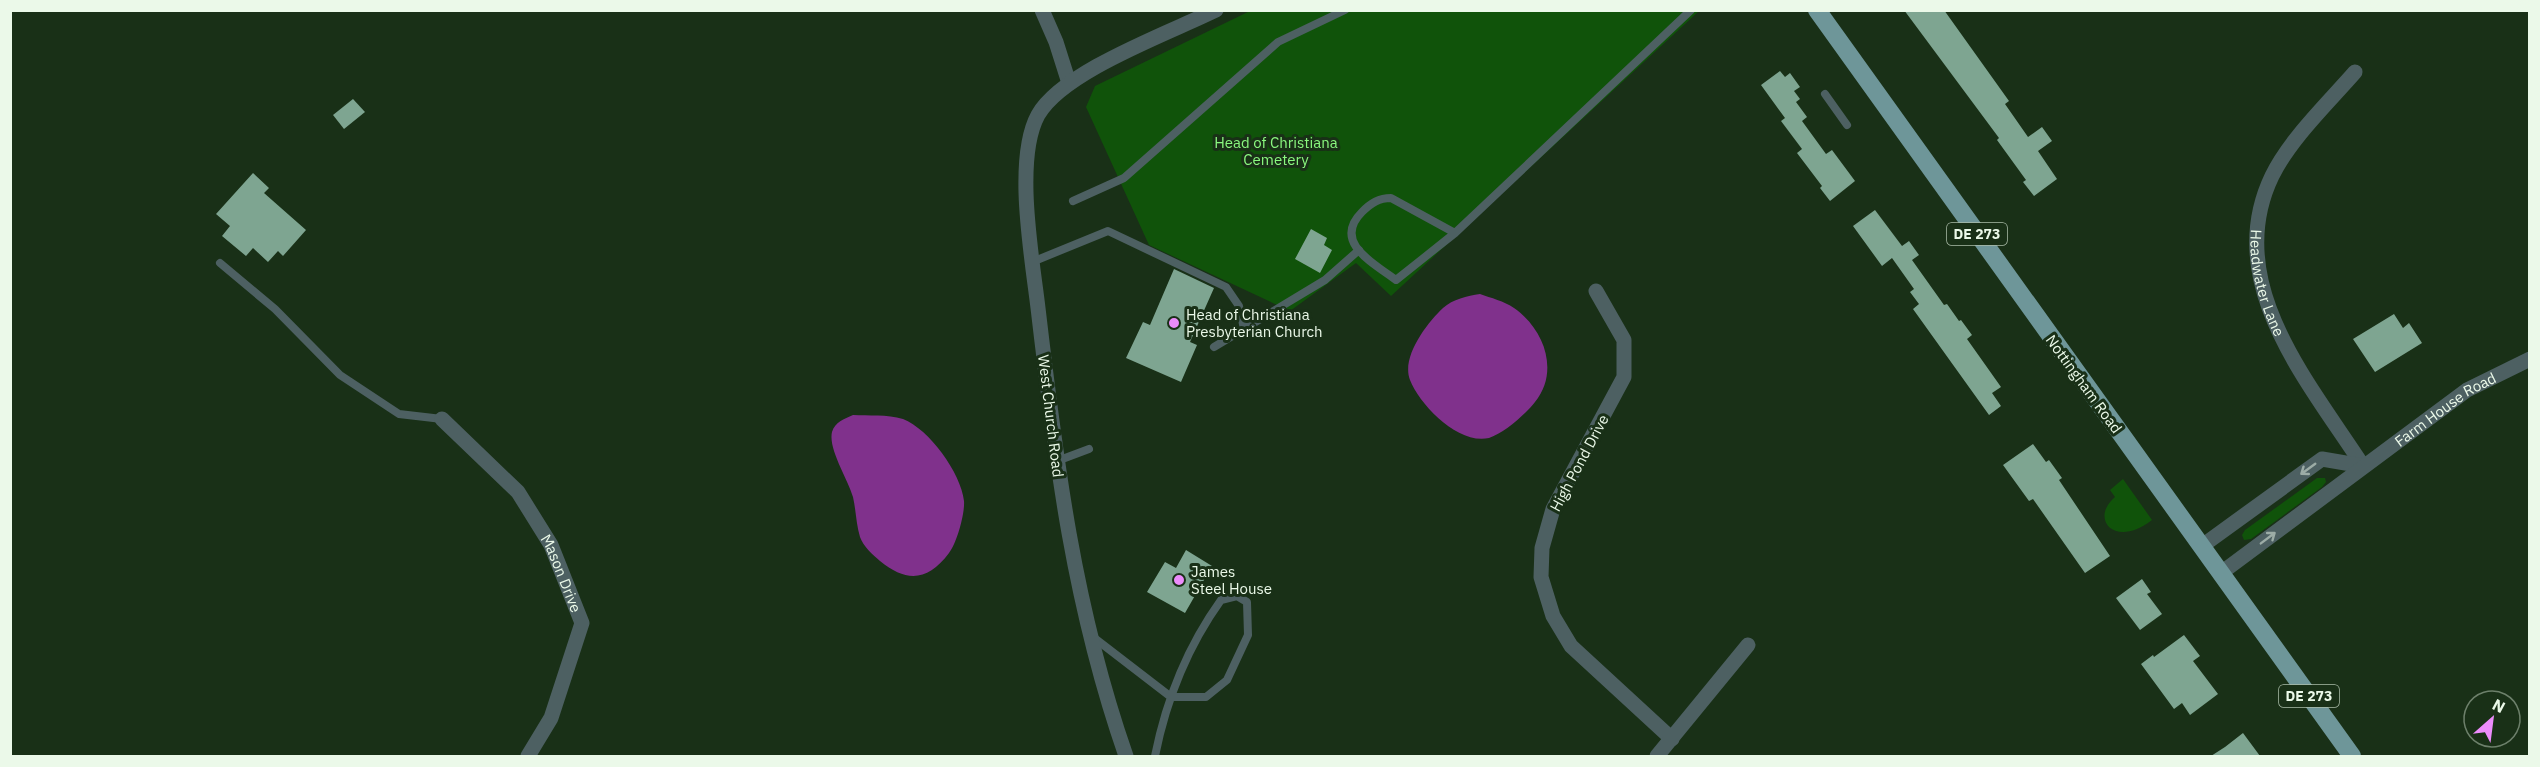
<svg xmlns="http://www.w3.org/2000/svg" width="2540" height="767" viewBox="0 0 2540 767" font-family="'IBM Plex Sans',sans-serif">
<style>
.green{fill:#10530a}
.water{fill:#80318c}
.building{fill:#7ea591}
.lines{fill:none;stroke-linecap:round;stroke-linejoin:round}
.lane{stroke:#4d6062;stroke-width:8}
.street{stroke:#4d6062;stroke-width:15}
.primary{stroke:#6e9699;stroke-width:18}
.oneway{stroke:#9caca6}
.poi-dot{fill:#ec8cfb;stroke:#193017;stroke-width:2}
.labels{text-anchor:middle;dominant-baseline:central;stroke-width:6;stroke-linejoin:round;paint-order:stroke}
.shield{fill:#193017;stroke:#acbdaa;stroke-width:1.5}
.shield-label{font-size:14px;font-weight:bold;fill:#ebf9e9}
.park-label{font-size:15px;fill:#8af87f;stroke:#193017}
.street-label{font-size:15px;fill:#ebf9e9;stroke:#193017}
.poi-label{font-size:15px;fill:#ebf9e9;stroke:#193017;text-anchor:start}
</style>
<rect width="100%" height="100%" fill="#193017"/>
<g class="green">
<polygon points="1250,11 1699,11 1391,296 1356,263 1290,311 1149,245 1086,107 1095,86"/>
<polygon points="2317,478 2325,478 2326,482 2322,487 2251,539 2244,540 2242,535 2245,530"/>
<path d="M 2123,479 L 2152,520 C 2115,549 2089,519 2115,497 L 2110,490 Z"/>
</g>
<g class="water">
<path d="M 1480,294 C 1491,298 1504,301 1514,308 C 1544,329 1560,371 1535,402 C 1526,414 1503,434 1489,438 C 1458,445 1420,405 1410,380 C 1401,357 1427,323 1443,308 C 1453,299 1467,296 1480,294 Z"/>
<path d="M 853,415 C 868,416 887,414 903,419 C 929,429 961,473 964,501 C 965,513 957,543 949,553 C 928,581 907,583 880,561 C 873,555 863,546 860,537 C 856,524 856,510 853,497 C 848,479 828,449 832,432 C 835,422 844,419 853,415 Z"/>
</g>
<g class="building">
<polygon points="1904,10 1944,10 2009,101 2005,104 2028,137 2042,127 2052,141 2038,151 2057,179 2034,196 2023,182 2026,180 1997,140 1999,138"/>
<polygon points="1780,71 1785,77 1790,73 1800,87 1794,91 1800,99 1796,102 1807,117 1802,121 1826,154 1832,150 1855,181 1830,201 1820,188 1822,186 1797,153 1802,149 1781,121 1785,118 1761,85"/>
<polygon points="353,99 365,112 344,129 333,115"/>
<polygon points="253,173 269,188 264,193 306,230 283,256 278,251 268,262 253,248 246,256 222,236 230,226 216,214"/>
<polygon points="1875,210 1902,246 1909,241 1919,255 1912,260 1944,305 1947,304 1959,321 1961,320 1972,335 1967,339 2001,387 1992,393 2001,406 1989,415 1913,309 1919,304 1910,292 1914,289 1892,258 1882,266 1853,226"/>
<polygon points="1311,229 1327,238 1324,245 1332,250 1320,273 1295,259"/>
<polygon points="1174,269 1214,288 1190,342 1197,345 1181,382 1126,358 1143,322 1150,325"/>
<polygon points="2394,314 2403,328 2409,323 2422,343 2375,372 2353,339"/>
<polygon points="2033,444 2046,462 2049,460 2062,478 2059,480 2110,556 2085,573 2033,499 2029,501 2003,465"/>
<polygon points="1186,550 1212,566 1185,613 1147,592 1165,562 1176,568"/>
<polygon points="2142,579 2151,592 2147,594 2162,614 2140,630 2116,598"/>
<polygon points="2184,635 2200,656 2193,661 2218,694 2190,715 2182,703 2174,709 2141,664 2153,655 2154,657"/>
<polygon points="2243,733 2260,756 2211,756 2225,747"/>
</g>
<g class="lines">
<g class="lane">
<polyline points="1825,94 1847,125"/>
<polyline points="1073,201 1124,178 1278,42 1345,10"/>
<path d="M 1455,233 L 1391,198 C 1379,198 1371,203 1362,212 C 1332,242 1373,263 1396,280 L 1455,233 L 1691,10"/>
<polyline points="1032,262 1108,231 1226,287 1239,306 1244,329"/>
<polyline points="220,263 275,309 340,375 399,414 442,419"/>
<polyline points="1214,347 1325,280 1359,250"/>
<polyline points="1057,461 1089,449"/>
<path d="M 1093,637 L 1171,697 L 1206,697 L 1227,680 L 1248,635 L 1247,602 L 1237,596 L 1221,600 C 1188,646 1166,701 1155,756"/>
</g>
<g class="street">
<polyline points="1042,10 1056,42 1069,83"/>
<path id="s1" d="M 2355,72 C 2328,103 2290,139 2272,176 C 2221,282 2308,381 2363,466"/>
<polyline points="1596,291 1624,340 1624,377 1553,509 1542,548 1541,577 1553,616 1571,646 1672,739"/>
<path id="s2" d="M 442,419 L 518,492 L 551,545 L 582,623 L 551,718 L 528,756"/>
<polyline points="2202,546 2322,459 2363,466"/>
<path id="s3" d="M 2221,573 L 2467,390 L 2530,359"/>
<path d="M 1126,756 C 1074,607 1056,463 1038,308 C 1032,257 1014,159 1038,115 C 1063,71 1169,33 1216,10"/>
<polyline points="1657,756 1748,645"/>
</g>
<polyline class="primary" points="1817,10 2352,756"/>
</g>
<defs><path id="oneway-shaft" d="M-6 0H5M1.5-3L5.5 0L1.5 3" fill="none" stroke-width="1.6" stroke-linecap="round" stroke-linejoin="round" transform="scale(1.5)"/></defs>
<g class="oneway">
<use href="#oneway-shaft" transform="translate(2308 469) rotate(144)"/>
<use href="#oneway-shaft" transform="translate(2268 538) rotate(-37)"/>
</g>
<g class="poi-dot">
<circle cx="1174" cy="323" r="6"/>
<circle cx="1179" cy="580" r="6"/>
</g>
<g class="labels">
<g class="shield">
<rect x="1947" y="223" width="60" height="22" rx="4.5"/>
<rect x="2279" y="685" width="60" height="22" rx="4.5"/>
</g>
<g class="shield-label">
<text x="1977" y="234">DE 273</text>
<text x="2309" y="696">DE 273</text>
</g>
<g class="park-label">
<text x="1276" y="142">Head of Christiana<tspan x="1276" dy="17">Cemetery</tspan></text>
</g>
<g class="street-label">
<text stroke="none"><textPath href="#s1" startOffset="244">Headwater Lane</textPath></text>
<text transform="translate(2084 384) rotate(54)">Nottingham Road</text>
<text stroke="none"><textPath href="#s3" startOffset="278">Farm House Road</textPath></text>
<text transform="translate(1051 416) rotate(83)">West Church Road</text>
<text transform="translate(1579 463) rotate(-62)">High Pond Drive</text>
<text stroke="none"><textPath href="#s2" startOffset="198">Mason Drive</textPath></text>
</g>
<g class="poi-label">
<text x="1186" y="314">Head of Christiana<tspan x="1186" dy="17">Presbyterian Church</tspan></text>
<text x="1191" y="571">James<tspan x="1191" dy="17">Steel House</tspan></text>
</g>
</g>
<rect width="2540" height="767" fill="none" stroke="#ebf9e9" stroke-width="24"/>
<g transform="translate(2492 719) rotate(28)"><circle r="28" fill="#193017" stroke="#6d806b" stroke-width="1.5"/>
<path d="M0-4.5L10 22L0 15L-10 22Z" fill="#ec8cfb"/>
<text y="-9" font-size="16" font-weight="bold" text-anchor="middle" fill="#ebf9e9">N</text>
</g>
</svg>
